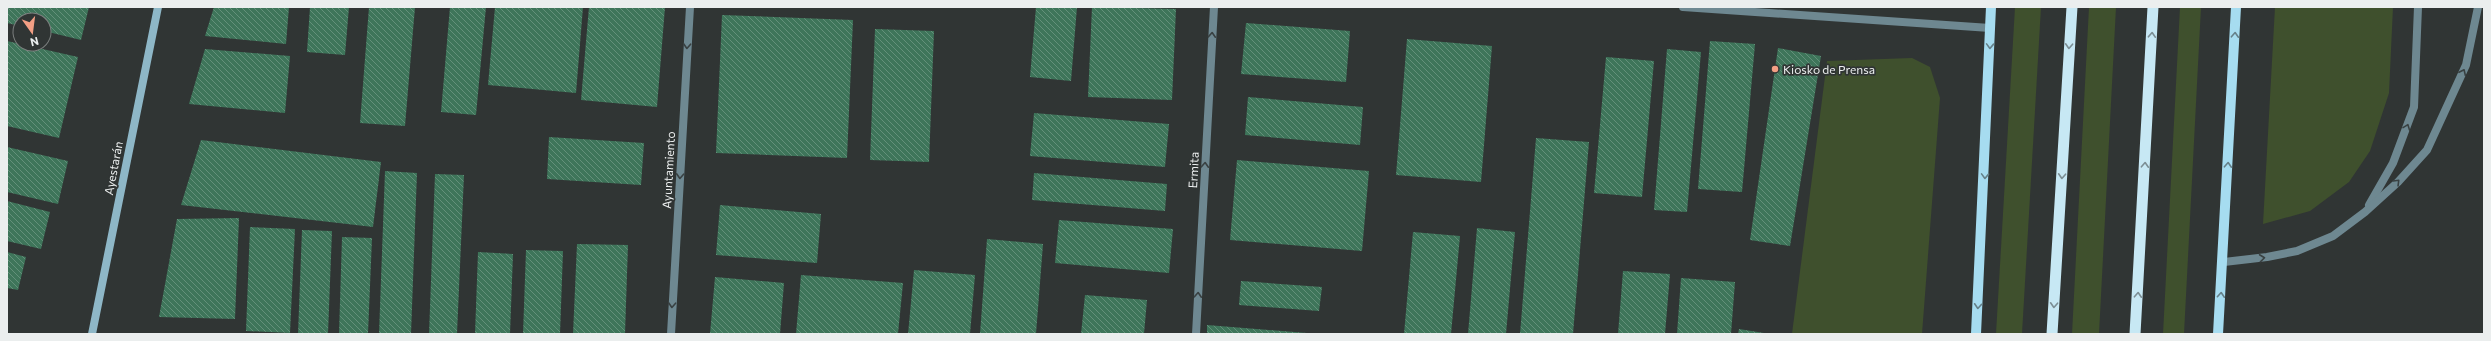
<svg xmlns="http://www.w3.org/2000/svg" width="2491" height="341" viewBox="0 0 2491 341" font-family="Commissioner,sans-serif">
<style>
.green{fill:#3f502d}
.building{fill:url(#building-back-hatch)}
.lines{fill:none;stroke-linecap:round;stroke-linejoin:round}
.service{stroke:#6e8891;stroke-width:8}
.minor{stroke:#6e8891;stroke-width:8}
.secondary{stroke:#8eb7c7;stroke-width:8}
.primary{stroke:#a6dcf0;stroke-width:10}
.trunk{stroke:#c7e8f4;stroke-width:11}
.oneway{stroke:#394142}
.oneway2{stroke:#7c8e94}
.oneway3{stroke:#658089}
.poi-dot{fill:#f39f84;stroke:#303534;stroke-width:1.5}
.labels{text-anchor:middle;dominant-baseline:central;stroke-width:3.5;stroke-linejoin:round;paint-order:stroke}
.poi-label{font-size:12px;fill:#ebeeee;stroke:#303534;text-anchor:start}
.street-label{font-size:12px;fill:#ebeeee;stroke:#303534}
</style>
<defs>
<pattern id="building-back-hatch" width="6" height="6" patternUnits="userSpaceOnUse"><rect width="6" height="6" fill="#3e755a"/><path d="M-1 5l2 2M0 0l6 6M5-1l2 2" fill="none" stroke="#63907a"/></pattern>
</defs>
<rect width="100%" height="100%" fill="#303534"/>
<g class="green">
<polygon points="2015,7 2041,7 2022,334 1996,334"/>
<polygon points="2089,7 2116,7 2099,334 2072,334"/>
<polygon points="2180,7 2201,7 2184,334 2163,334"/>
<polygon points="2275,7 2393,7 2389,93 2370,151 2349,182 2310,211 2263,224"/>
<polygon points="1912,58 1930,67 1940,98 1922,334 1792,334 1827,61"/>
</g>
<g class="building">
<polygon points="7,7 89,7 81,40 44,31 44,20 20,20 20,26 7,23"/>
<polygon points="214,7 289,7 286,44 205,36"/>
<polygon points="310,7 349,7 345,55 307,52"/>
<polygon points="369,7 415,7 405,126 360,123"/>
<polygon points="450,7 486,7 476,115 441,112"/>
<polygon points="495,7 583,7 576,93 488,85"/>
<polygon points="589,7 665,7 657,107 581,100"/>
<polygon points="1036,7 1077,7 1071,81 1030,77"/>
<polygon points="1092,7 1176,9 1172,100 1088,97"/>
<polygon points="722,15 853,20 847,158 716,153"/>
<polygon points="1246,23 1350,31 1346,82 1241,74"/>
<polygon points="875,29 934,31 929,162 870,160"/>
<polygon points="1407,39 1492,46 1481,182 1396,175"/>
<polygon points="7,41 78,57 59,138 7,126"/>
<polygon points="1710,41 1755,44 1742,192 1698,189"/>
<polygon points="1778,48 1821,56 1790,246 1750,240"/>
<polygon points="205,49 290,56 285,113 189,104"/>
<polygon points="1667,49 1701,52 1687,212 1654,210"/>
<polygon points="1606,57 1654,61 1642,197 1594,193"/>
<polygon points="1248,97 1363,107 1360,145 1245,135"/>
<polygon points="1034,113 1169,124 1165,167 1030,156"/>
<polygon points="549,137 644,143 641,185 547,179"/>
<polygon points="1536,138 1589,142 1573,334 1520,334"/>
<polygon points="201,140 381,162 373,227 181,205"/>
<polygon points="7,147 68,161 58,204 7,192"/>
<polygon points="1237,160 1369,171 1362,251 1230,240"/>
<polygon points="385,171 417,173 411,334 379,334"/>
<polygon points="1034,173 1167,184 1165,211 1032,200"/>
<polygon points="435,174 464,175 457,334 429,334"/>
<polygon points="7,201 50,212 41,249 7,241"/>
<polygon points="720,205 821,214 817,263 716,255"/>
<polygon points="239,218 235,319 159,317 177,219"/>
<polygon points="1059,220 1173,229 1169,273 1055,263"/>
<polygon points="250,227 295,229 290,333 246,331"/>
<polygon points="1477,228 1515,232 1506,334 1468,334"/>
<polygon points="302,230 332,231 328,334 298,334"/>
<polygon points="1413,232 1460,236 1451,334 1404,334"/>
<polygon points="342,237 372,238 368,334 339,334"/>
<polygon points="987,239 1043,244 1036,334 980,334"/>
<polygon points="577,244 628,245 625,334 573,334"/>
<polygon points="526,250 563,251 560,334 523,334"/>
<polygon points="7,252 26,257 18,290 7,288"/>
<polygon points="478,252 513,254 510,334 475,334"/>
<polygon points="914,270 975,275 970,334 908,334"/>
<polygon points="1623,271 1670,274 1665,334 1618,334"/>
<polygon points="801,275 903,283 898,334 796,334"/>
<polygon points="715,277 784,283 780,334 710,334"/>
<polygon points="1681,278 1735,282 1731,334 1677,334"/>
<polygon points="1241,281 1322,287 1319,311 1239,305"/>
<polygon points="1085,295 1147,300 1144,334 1081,334"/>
<polygon points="1207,325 1307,333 1307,334 1207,334"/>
<polygon points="1739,329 1764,333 1764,334 1738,334"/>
</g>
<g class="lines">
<g class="service">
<polyline points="2369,205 2393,163 2414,107 2418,7"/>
<polyline points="2224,262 2267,257 2297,251 2333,236 2365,212 2398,182 2427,150 2466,65 2478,7"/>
</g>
<g class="minor">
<polyline points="1683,7 1990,28"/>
<polyline points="671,334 690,7"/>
<polyline points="1196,334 1214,7"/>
</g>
<polyline class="secondary" points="92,334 158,7"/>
<g class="primary">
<polyline points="1976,334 1991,7"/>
<polyline points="2218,334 2236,7"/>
</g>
<g class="trunk">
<polyline points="2052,334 2072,7"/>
<polyline points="2135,334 2153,7"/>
</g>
</g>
<defs><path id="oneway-chevron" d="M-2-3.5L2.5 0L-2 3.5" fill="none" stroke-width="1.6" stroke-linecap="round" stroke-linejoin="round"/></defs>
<g class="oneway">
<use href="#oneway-chevron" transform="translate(1212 35) rotate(-87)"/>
<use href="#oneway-chevron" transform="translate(687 46) rotate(93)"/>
<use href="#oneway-chevron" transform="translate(2463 72) rotate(-65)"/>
<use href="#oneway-chevron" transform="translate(2407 127) rotate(-69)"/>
<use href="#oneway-chevron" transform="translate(1205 165) rotate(-87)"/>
<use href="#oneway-chevron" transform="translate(680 176) rotate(93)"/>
<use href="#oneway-chevron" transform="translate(2397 182) rotate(-45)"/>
<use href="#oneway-chevron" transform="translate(2262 258) rotate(-7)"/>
<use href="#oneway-chevron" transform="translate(1198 295) rotate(-87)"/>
<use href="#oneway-chevron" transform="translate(672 305) rotate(93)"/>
</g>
<g class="oneway2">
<use href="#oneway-chevron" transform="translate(2152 35) rotate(-87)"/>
<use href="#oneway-chevron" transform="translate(2069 46) rotate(93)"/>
<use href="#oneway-chevron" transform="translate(2145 165) rotate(-87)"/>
<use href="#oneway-chevron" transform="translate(2062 176) rotate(93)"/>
<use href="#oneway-chevron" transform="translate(2138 295) rotate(-87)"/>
<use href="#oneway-chevron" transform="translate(2054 305) rotate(93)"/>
</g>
<g class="oneway3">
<use href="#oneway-chevron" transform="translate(2235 35) rotate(-87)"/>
<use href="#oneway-chevron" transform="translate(1990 46) rotate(92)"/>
<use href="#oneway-chevron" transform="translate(2228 165) rotate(-87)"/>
<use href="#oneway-chevron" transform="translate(1985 176) rotate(92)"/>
<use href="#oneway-chevron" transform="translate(2221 295) rotate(-86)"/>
<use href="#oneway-chevron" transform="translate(1978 306) rotate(94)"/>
</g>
<circle class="poi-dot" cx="1775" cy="69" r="4"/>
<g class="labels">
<g class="poi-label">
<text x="1783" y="69">Kiosko de Prensa</text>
</g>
<g class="street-label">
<text transform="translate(113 168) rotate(-79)">Ayestarán</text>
<text transform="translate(668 170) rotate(-87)">Ayuntamiento</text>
<text transform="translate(1193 170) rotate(-87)">Ermita</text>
</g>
</g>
<rect width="2491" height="341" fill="none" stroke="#ebeeee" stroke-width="16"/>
<g transform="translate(32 32) rotate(166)"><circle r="19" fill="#303534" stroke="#7b7f7e"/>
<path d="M0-3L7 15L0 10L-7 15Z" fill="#f39f84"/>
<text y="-6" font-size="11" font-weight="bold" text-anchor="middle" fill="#ebeeee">N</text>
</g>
</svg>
